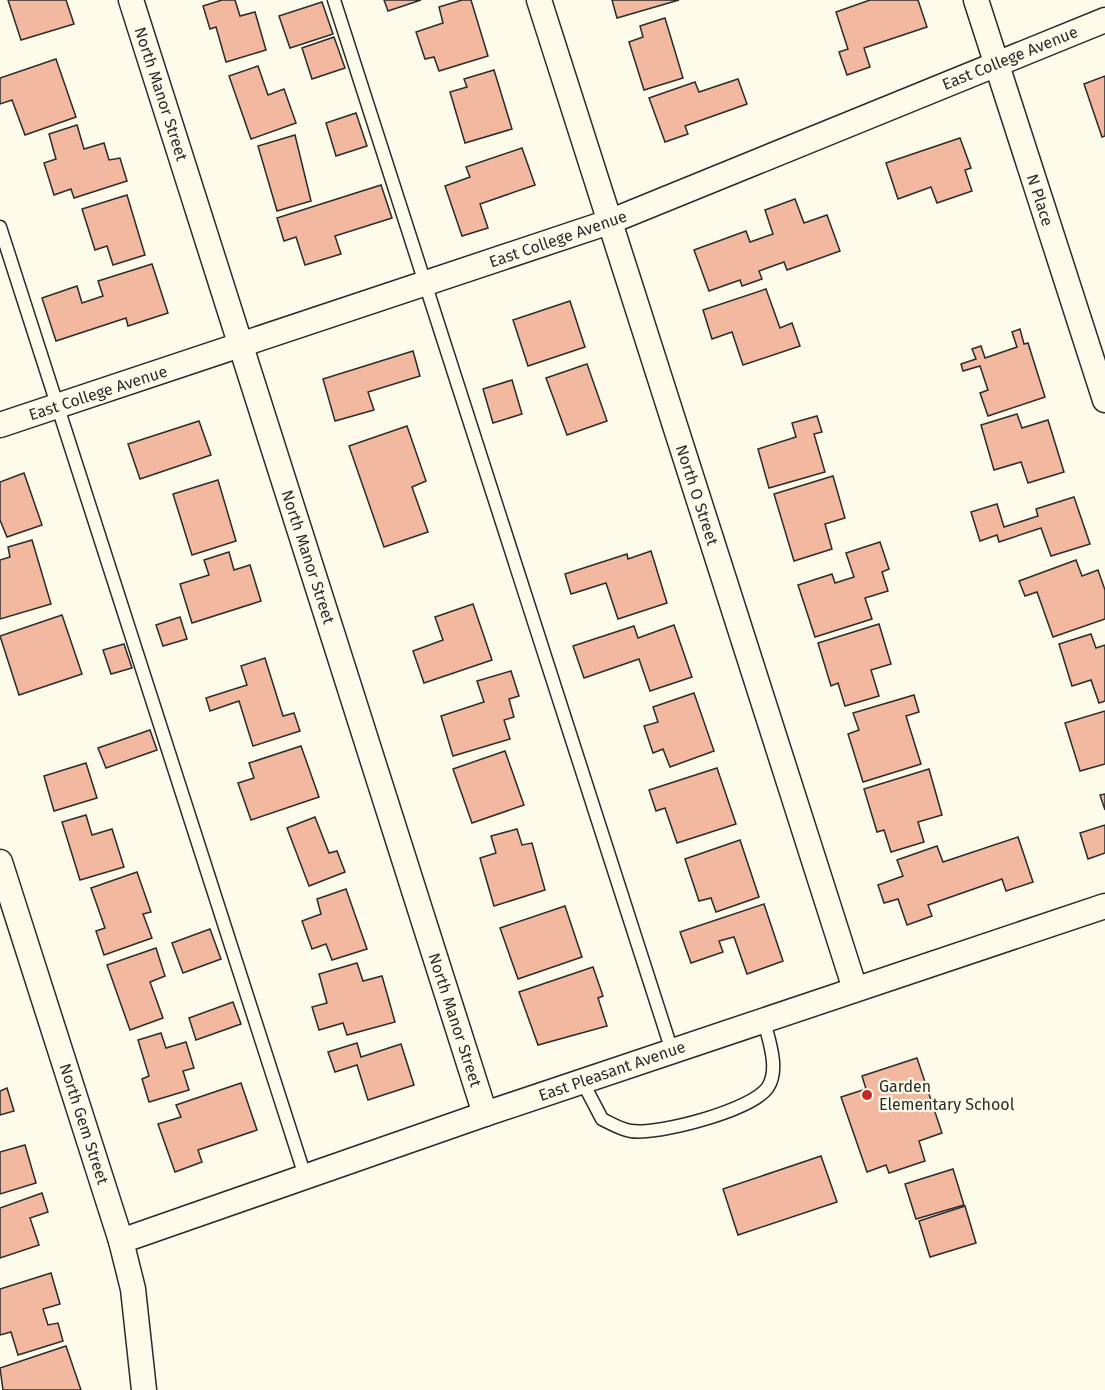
<svg xmlns="http://www.w3.org/2000/svg" width="1105" height="1390" viewBox="0 0 1105 1390" font-family="'Fira Sans',sans-serif">
<style>
.building{fill:#f2b8a0;stroke:#2b2b2b;stroke-width:1.5}
.lines{fill:none;stroke-linecap:round;stroke-linejoin:round}
.service-casing{stroke:#2b2b2b;stroke-width:15}
.minor-casing{stroke:#2b2b2b;stroke-width:27}
.service{stroke:#fdfbea;stroke-width:12}
.minor{stroke:#fdfbea;stroke-width:24}
.poi-dot{fill:#c62828;stroke:#fdfbea;stroke-width:2}
.labels{text-anchor:middle;dominant-baseline:central;stroke-width:4.5;stroke-linejoin:round;paint-order:stroke}
.street-label{font-size:16px;fill:#2b2b2b;stroke:#fdfbea}
.poi-label{font-size:16px;fill:#2b2b2b;stroke:#fdfbea;text-anchor:start}
</style>
<rect width="100%" height="100%" fill="#fdfbea"/>
<g class="building">
<polygon points="8,0 66,0 74,24 21,40"/>
<polygon points="222,0 235,0 240,16 255,12 266,50 226,62 216,27 210,29 203,6"/>
<polygon points="384,0 421,0 388,11"/>
<polygon points="462,0 471,0 488,56 439,71 434,57 425,59 416,32 443,23 439,7"/>
<polygon points="612,0 679,0 617,18"/>
<polygon points="870,0 918,0 927,27 864,48 870,67 847,75 839,52 848,49 836,12"/>
<polygon points="322,2 333,34 290,48 279,16"/>
<polygon points="665,18 683,78 644,90 629,42 643,37 640,26"/>
<polygon points="334,37 345,68 312,79 302,48"/>
<polygon points="56,59 76,117 25,135 12,100 0,104 0,78"/>
<polygon points="258,66 268,95 284,89 296,123 251,139 229,76"/>
<polygon points="494,70 512,129 465,143 450,92 467,87 464,79"/>
<polygon points="1105,76 1105,136 1102,137 1084,84"/>
<polygon points="738,79 747,104 685,126 688,134 665,142 649,98 695,82 699,92"/>
<polygon points="356,113 367,146 336,156 326,123"/>
<polygon points="77,125 84,149 104,143 109,160 120,158 127,181 74,198 71,189 54,195 44,163 56,159 49,134"/>
<polygon points="295,135 311,201 277,211 258,146"/>
<polygon points="960,138 971,168 965,170 972,191 937,203 931,187 898,199 886,163"/>
<polygon points="522,148 535,185 480,204 488,228 462,236 445,186 470,177 466,167"/>
<polygon points="381,185 392,218 335,236 341,254 305,265 296,237 284,241 277,218"/>
<polygon points="127,195 145,255 113,265 107,246 95,250 82,209"/>
<polygon points="795,199 804,223 827,215 840,251 787,270 784,262 759,271 762,279 742,286 740,280 709,291 694,250 746,231 750,242 773,234 765,210"/>
<polygon points="152,264 168,313 128,326 126,318 56,341 42,298 77,286 82,303 103,296 98,281"/>
<polygon points="766,289 780,328 792,323 800,346 743,365 732,332 712,339 703,310"/>
<polygon points="570,301 585,347 528,366 513,320"/>
<polygon points="1020,329 1024,344 1028,343 1045,397 988,416 980,393 988,390 980,366 963,371 961,364 976,359 972,349 981,346 985,358 1017,347 1012,332"/>
<polygon points="413,351 420,376 368,392 374,410 335,421 323,379"/>
<polygon points="587,364 607,421 567,435 546,378"/>
<polygon points="512,380 522,414 493,423 483,389"/>
<polygon points="1017,414 1022,428 1048,420 1064,472 1028,483 1021,462 994,470 981,425"/>
<polygon points="817,416 822,432 814,434 825,472 769,488 758,449 796,437 792,423"/>
<polygon points="199,421 211,455 140,479 128,444"/>
<polygon points="407,426 426,481 412,487 428,532 384,547 349,446"/>
<polygon points="24,473 42,525 7,537 0,520 0,482"/>
<polygon points="833,476 845,518 825,524 832,549 794,561 774,494"/>
<polygon points="218,480 236,541 192,555 173,494"/>
<polygon points="1074,497 1090,544 1051,556 1041,528 999,542 997,535 980,541 971,512 997,504 1004,527 1038,516 1036,509"/>
<polygon points="32,540 51,604 0,619 0,560 10,557 8,547"/>
<polygon points="880,542 889,569 882,572 888,591 865,598 872,619 815,637 798,585 832,574 835,583 854,577 846,553"/>
<polygon points="651,551 667,603 618,619 606,583 571,594 565,574 627,554 628,559"/>
<polygon points="229,552 234,570 250,565 261,601 192,623 180,584 209,575 204,560"/>
<polygon points="1076,560 1082,576 1098,570 1105,590 1105,619 1053,637 1037,592 1025,596 1019,581"/>
<polygon points="473,604 492,660 424,683 413,651 443,640 435,617"/>
<polygon points="62,615 82,674 19,695 0,636"/>
<polygon points="180,617 187,639 163,646 156,625"/>
<polygon points="879,624 891,664 871,670 879,696 845,706 838,683 831,686 818,643"/>
<polygon points="674,625 692,677 650,691 639,659 584,678 573,646 634,626 638,638"/>
<polygon points="1091,634 1096,648 1105,645 1105,701 1099,703 1091,680 1072,686 1059,644"/>
<polygon points="124,644 132,668 111,674 103,650"/>
<polygon points="265,658 283,716 294,713 300,731 253,746 239,701 210,711 206,698 247,685 241,666"/>
<polygon points="511,671 519,696 509,699 514,717 504,720 510,739 453,756 441,716 484,702 477,681"/>
<polygon points="694,693 714,751 670,767 663,749 653,753 644,726 658,722 653,707"/>
<polygon points="914,695 919,712 906,716 921,764 863,782 848,734 859,730 853,713"/>
<polygon points="1105,711 1105,764 1080,771 1065,723"/>
<polygon points="150,730 157,750 106,768 98,748"/>
<polygon points="301,746 319,797 251,820 238,783 254,778 249,763"/>
<polygon points="505,751 524,805 472,823 453,769"/>
<polygon points="86,763 97,798 54,811 44,776"/>
<polygon points="717,768 736,824 677,843 665,808 656,811 649,790"/>
<polygon points="929,769 942,815 918,822 924,842 891,852 884,830 877,832 864,789"/>
<polygon points="1105,794 1105,810 1100,795"/>
<polygon points="86,815 92,835 112,829 124,867 80,880 62,822"/>
<polygon points="315,817 329,853 337,851 345,872 309,886 287,828"/>
<polygon points="1105,825 1105,853 1088,859 1080,833"/>
<polygon points="517,829 522,845 532,843 545,890 494,906 480,858 496,853 491,836"/>
<polygon points="1018,837 1033,882 1006,891 1002,879 928,905 932,916 907,925 898,899 884,903 878,885 903,876 897,860 937,846 943,862"/>
<polygon points="740,840 759,897 716,912 711,898 699,901 685,859"/>
<polygon points="137,872 151,912 143,914 152,938 104,955 96,931 105,928 91,888"/>
<polygon points="346,889 367,949 332,960 326,944 312,949 302,921 321,914 317,899"/>
<polygon points="764,904 783,961 747,974 734,937 719,941 723,952 691,963 680,932"/>
<polygon points="565,906 582,957 518,979 500,928"/>
<polygon points="210,929 221,959 183,973 172,943"/>
<polygon points="156,948 165,976 150,982 163,1018 130,1030 107,965"/>
<polygon points="357,963 363,981 382,976 395,1022 347,1035 343,1023 319,1030 312,1007 327,1003 319,974"/>
<polygon points="593,967 603,996 598,998 607,1026 538,1045 519,992"/>
<polygon points="233,1002 241,1024 196,1040 189,1018"/>
<polygon points="161,1033 166,1048 186,1042 194,1068 183,1071 189,1090 149,1102 142,1079 149,1076 138,1040"/>
<polygon points="357,1043 361,1057 401,1044 414,1085 368,1100 357,1065 335,1072 328,1052"/>
<polygon points="917,1058 942,1133 919,1141 925,1161 889,1173 886,1165 867,1172 841,1097 866,1089 862,1076"/>
<polygon points="241,1083 257,1130 198,1150 202,1162 175,1172 158,1124 181,1117 176,1105"/>
<polygon points="7,1088 14,1111 0,1115 0,1091"/>
<polygon points="25,1145 36,1183 0,1194 0,1152"/>
<polygon points="821,1156 837,1202 738,1235 723,1189"/>
<polygon points="953,1169 964,1205 916,1219 905,1184"/>
<polygon points="42,1193 48,1212 30,1218 39,1245 0,1258 0,1208"/>
<polygon points="965,1206 976,1243 930,1257 919,1221"/>
<polygon points="51,1273 60,1304 43,1309 48,1325 58,1323 63,1341 18,1355 11,1332 0,1335 0,1289"/>
<polygon points="66,1346 81,1390 3,1390 0,1368"/>
</g>
<g class="lines">
<g class="service-casing">
<g id="service">
<polyline points="334,0 672,1051"/>
<polyline points="0,227 305,1176"/>
<path d="M 582,1081 L 602,1119 C 610,1123 622,1130 631,1131 C 659,1135 753,1110 768,1087 C 780,1068 768,1039 764,1020"/>
</g>
</g>
<g class="minor-casing">
<g id="minor">
<polyline points="131,0 485,1114"/>
<polyline points="539,0 855,989"/>
<polyline points="976,0 1105,400"/>
<polyline points="0,425 609,222 1105,20"/>
<polyline points="0,862 121,1241 133,1289 144,1390"/>
<polyline points="121,1241 485,1114 1105,906"/>
</g>
</g>
<use href="#service" class="service"/>
<use href="#minor" class="minor"/>
</g>
<circle class="poi-dot" cx="867" cy="1095" r="6"/>
<g class="labels">
<g class="street-label">
<text transform="translate(1010 58) rotate(-22)">East College Avenue</text>
<text transform="translate(161 94) rotate(72)">North Manor Street</text>
<text transform="translate(1040 200) rotate(72)">N Place</text>
<text transform="translate(558 239) rotate(-19)">East College Avenue</text>
<text transform="translate(98 393) rotate(-18)">East College Avenue</text>
<text transform="translate(697 495) rotate(72)">North O Street</text>
<text transform="translate(308 557) rotate(72)">North Manor Street</text>
<text transform="translate(455 1020) rotate(72)">North Manor Street</text>
<text transform="translate(612 1071) rotate(-19)">East Pleasant Avenue</text>
<text transform="translate(84 1124) rotate(72)">North Gem Street</text>
</g>
<g class="poi-label">
<text x="879" y="1086">Garden<tspan x="879" dy="18">Elementary School</tspan></text>
</g>
</g>
</svg>
